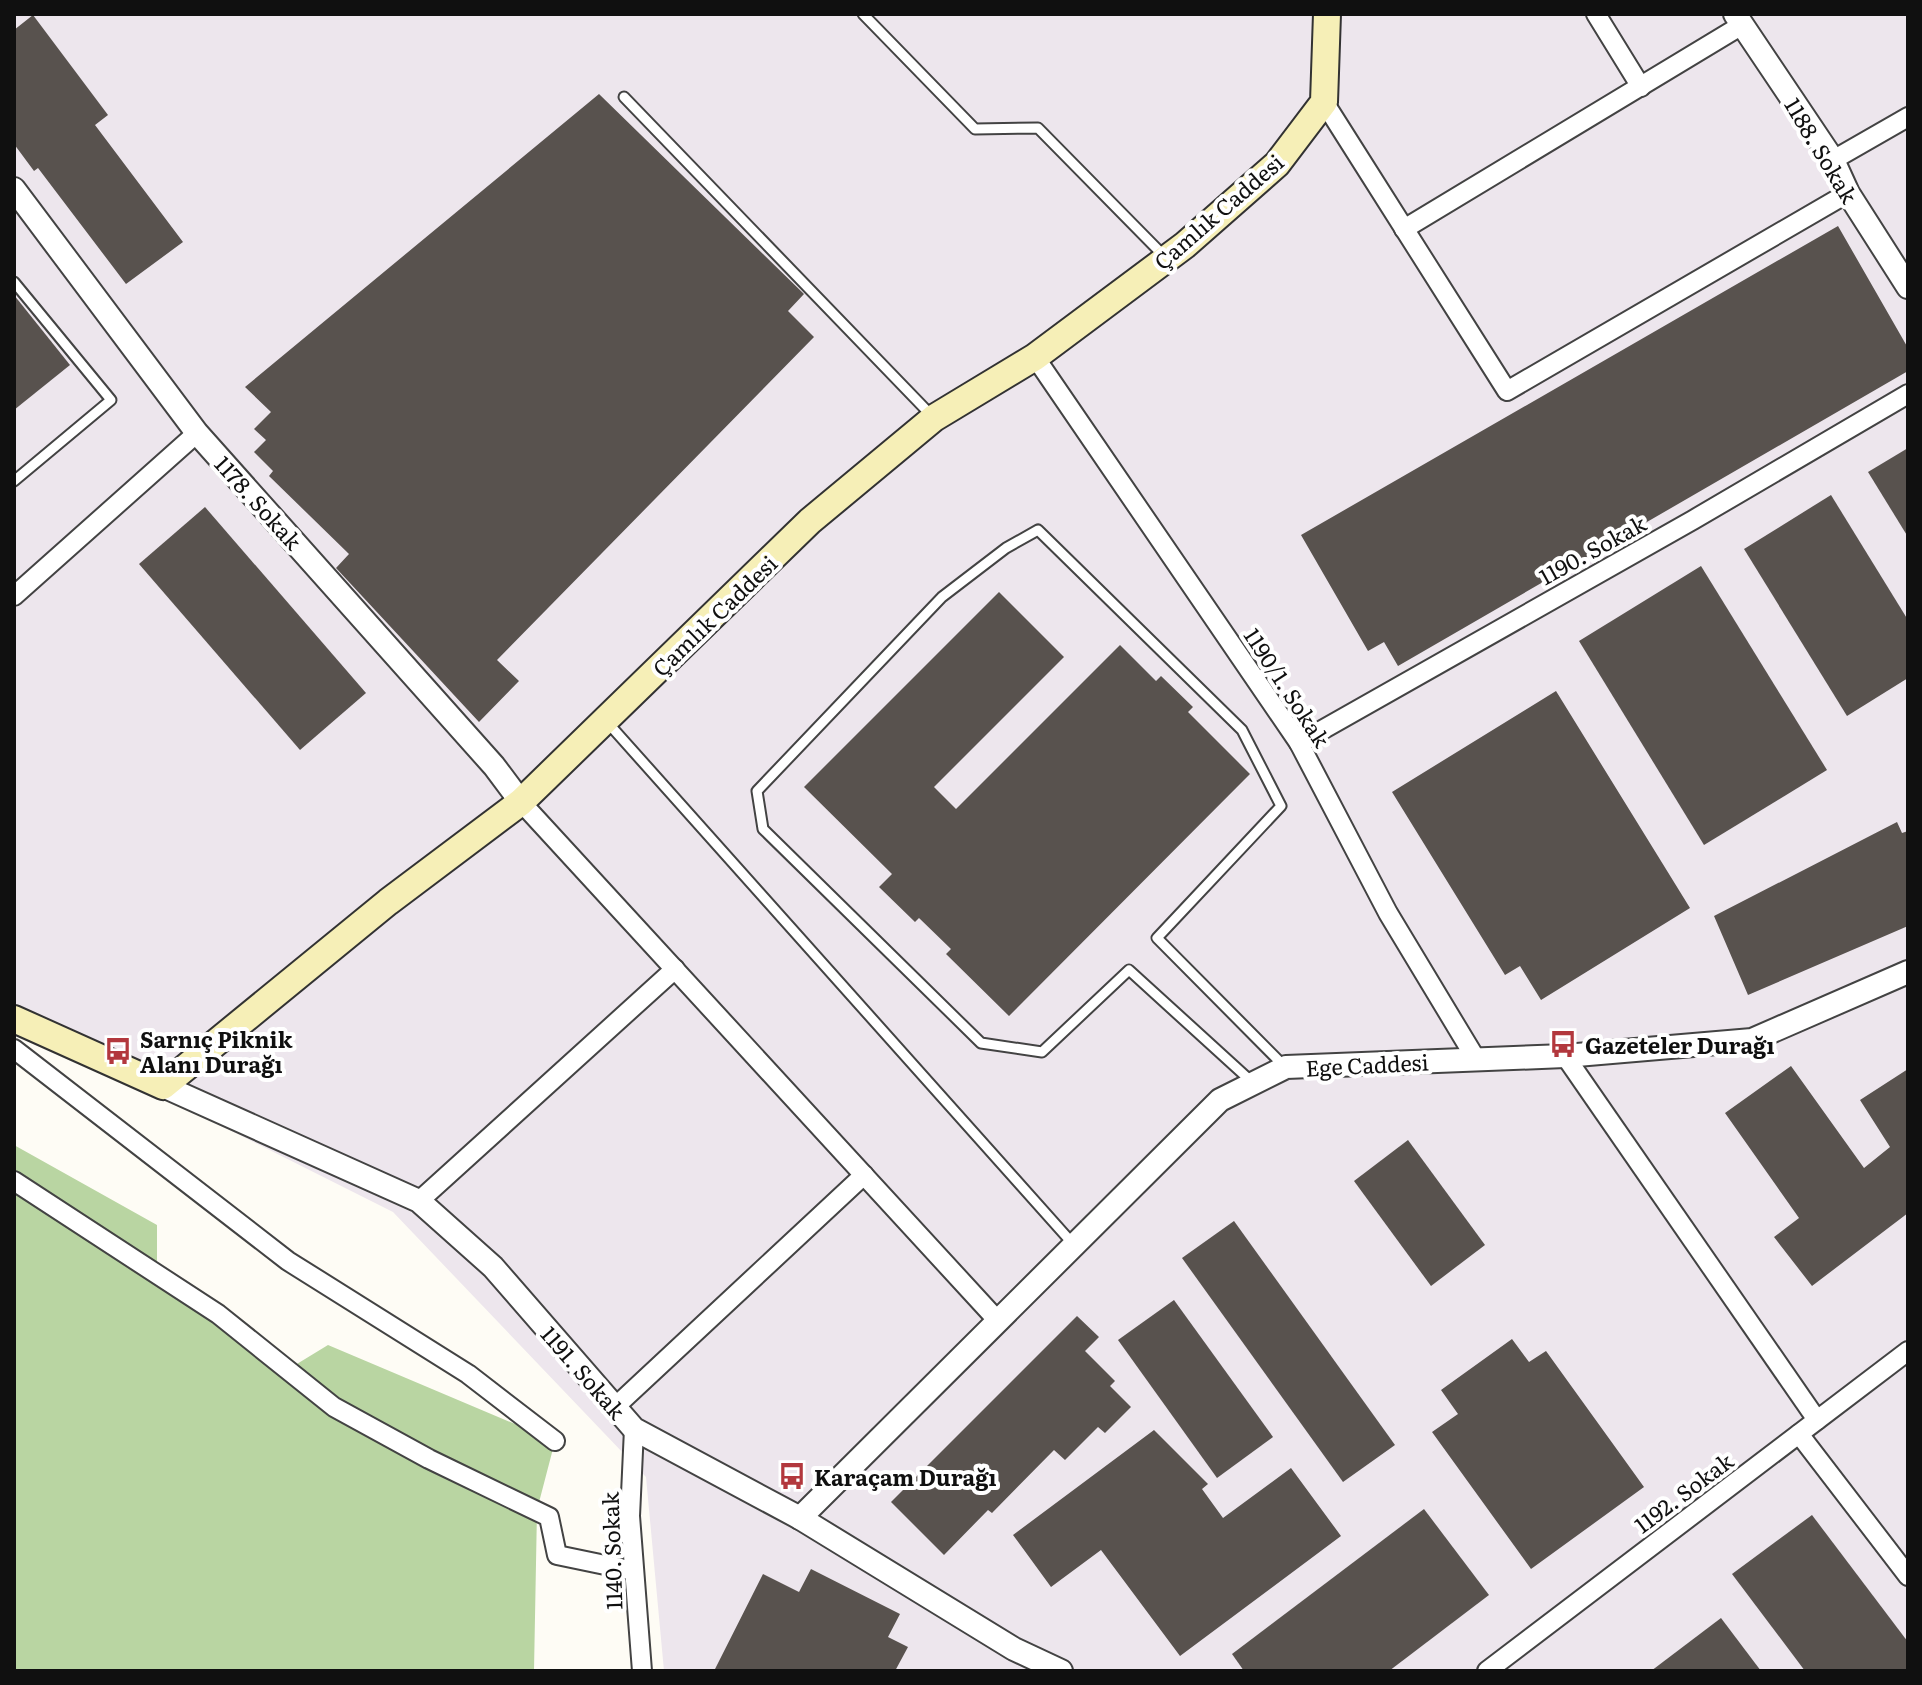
<svg xmlns="http://www.w3.org/2000/svg" width="1922" height="1685" viewBox="0 0 1922 1685" font-family="Literata,serif">
<style>
.industrial{fill:#ede6ed}
.forest{fill:#b9d5a2}
.building{fill:#58524e}
.lines{fill:none;stroke-linecap:round;stroke-linejoin:round}
.service-casing{stroke:#434343;stroke-width:13}
.minor-casing{stroke:#434343;stroke-width:22}
.tertiary-casing{stroke:#434343;stroke-width:26}
.secondary-casing{stroke:#323232;stroke-width:30}
.service{stroke:#fff;stroke-width:9}
.minor{stroke:#fff;stroke-width:18}
.tertiary{stroke:#fff;stroke-width:22}
.secondary{stroke:#f6efb7;stroke-width:26}
.labels{text-anchor:middle;dominant-baseline:central;stroke-width:8;stroke-linejoin:round;paint-order:stroke}
.street-label{font-size:22px;fill:#101010;stroke:#fff}
.poi-label{font-size:22px;font-weight:bold;fill:#101010;stroke:#fff;text-anchor:start}
</style>
<rect width="100%" height="100%" fill="#fefcf5"/>
<polygon class="industrial" points="14,14 1908,14 1908,1671 664,1671 646,1477 393,1212 14,1022"/>
<polygon class="forest" points="14,1145 157,1225 157,1273 287,1370 328,1345 555,1441 537,1510 534,1671 14,1671"/>
<g class="building">
<polygon points="33,15 108,115 95,125 183,242 126,284 38,168 34,171 14,144 14,30"/>
<polygon points="599,94 804,294 788,311 814,337 497,660 519,681 479,722 336,568 349,554 269,476 273,471 254,452 266,440 254,429 271,412 245,387"/>
<polygon points="1838,226 1908,348 1908,371 1398,666 1384,642 1368,651 1301,535"/>
<polygon points="14,295 70,365 14,410"/>
<polygon points="1908,448 1908,537 1868,472"/>
<polygon points="1831,495 1908,620 1908,678 1847,716 1744,549"/>
<polygon points="205,507 366,693 300,750 139,564"/>
<polygon points="1701,566 1827,770 1704,845 1579,641"/>
<polygon points="999,592 1064,657 934,787 956,809 1120,645 1156,681 1161,676 1193,707 1188,712 1250,774 1009,1016 946,954 951,949 919,918 915,922 879,887 892,874 804,787"/>
<polygon points="1556,691 1690,908 1541,1000 1520,966 1505,975 1392,792"/>
<polygon points="1897,822 1902,833 1908,831 1908,926 1748,995 1714,916"/>
<polygon points="1791,1066 1864,1168 1890,1147 1860,1100 1908,1069 1908,1213 1812,1286 1774,1237 1799,1218 1725,1113"/>
<polygon points="1408,1140 1485,1245 1431,1286 1354,1181"/>
<polygon points="1234,1221 1395,1445 1343,1482 1182,1258"/>
<polygon points="1174,1300 1273,1437 1217,1478 1118,1340"/>
<polygon points="1077,1316 1099,1337 1085,1351 1115,1381 1110,1386 1131,1407 1105,1433 1098,1427 1065,1460 1054,1450 992,1513 988,1510 944,1555 891,1502"/>
<polygon points="1512,1339 1529,1362 1546,1351 1644,1487 1531,1569 1432,1432 1458,1414 1441,1390"/>
<polygon points="1154,1430 1208,1484 1202,1489 1223,1518 1291,1468 1341,1536 1180,1656 1101,1550 1051,1587 1013,1535"/>
<polygon points="1424,1509 1489,1595 1389,1671 1244,1671 1232,1654"/>
<polygon points="1812,1515 1908,1642 1908,1671 1805,1671 1732,1574"/>
<polygon points="811,1569 900,1614 888,1637 908,1647 895,1671 714,1671 763,1574 799,1592"/>
<polygon points="1721,1618 1761,1671 1651,1671"/>
</g>
<g class="lines">
<g class="service-casing">
<g id="service">
<polyline points="863,14 975,129 1038,128 1164,256"/>
<polyline points="624,97 932,416"/>
<polyline points="14,282 111,400 14,481"/>
<polyline points="608,723 1074,1245"/>
<polyline points="1252,1082 1129,970 1042,1052 981,1043 763,829 757,791 942,597 1006,548 1038,530 1242,730 1281,806 1157,938 1285,1067"/>
</g>
</g>
<g class="minor-casing">
<g id="minor">
<polyline points="1596,14 1641,87"/>
<polyline points="1324,102 1507,391 1848,193"/>
<polyline points="1833,160 1908,117"/>
<polyline points="1404,229 1742,25"/>
<polyline points="1035,357 1299,743 1388,913 1476,1059"/>
<polyline points="14,596 197,433"/>
<polyline points="1299,743 1693,520 1908,394"/>
<polyline points="521,802 998,1321"/>
<polyline points="14,1049 288,1261 468,1374 555,1441"/>
<polyline points="1565,1056 1817,1420"/>
<polyline points="14,1181 218,1314 334,1407 429,1459 549,1517 557,1555 634,1571"/>
<polyline points="419,1201 675,969"/>
<polyline points="615,1407 864,1175"/>
<polyline points="634,1429 630,1516 642,1671"/>
<polyline points="1799,1434 1908,1576"/>
<polyline points="1487,1671 1908,1351"/>
</g>
</g>
<g class="tertiary-casing">
<g id="tertiary">
<polyline points="1735,14 1833,160 1848,193 1908,287"/>
<polyline points="14,189 197,433 494,766 521,802"/>
<polyline points="163,1086 419,1201 493,1267 634,1429 800,1518 1014,1649 1061,1671"/>
<polyline points="800,1518 1220,1100 1286,1067 1565,1056 1752,1040 1908,972"/>
</g>
</g>
<g class="secondary-casing">
<polyline id="secondary" points="14,1019 163,1086 388,902 521,802 810,521 934,418 1035,357 1185,245 1277,164 1324,102 1327,14"/>
</g>
<use href="#service" class="service"/>
<use href="#minor" class="minor"/>
<use href="#tertiary" class="tertiary"/>
<use href="#secondary" class="secondary"/>
</g>
<defs>
<g id="bus-bare" transform="scale(2.16)"><path d="M-5-6H5V4H4V6H2V4H-2V6H-4V4H-5ZM-3.5-4V0h7V-4ZM-3.5 1.2v1.5H-2V1.2ZM2 1.2v1.5H3.5V1.2Z" fill="#b2373d" stroke="#fff" stroke-width="2.5" paint-order="stroke"/></g>
</defs>
<g fill-rule="evenodd">
<use href="#bus-bare" x="1563" y="1044"/>
<use href="#bus-bare" x="118" y="1051"/>
<use href="#bus-bare" x="792" y="1476"/>
</g>
<g class="labels">
<g class="street-label">
<text transform="translate(1822 150) rotate(59)">1188. Sokak</text>
<text transform="translate(1218 211) rotate(-41)">Çamlık Caddesi</text>
<text transform="translate(259 502) rotate(48)">1178. Sokak</text>
<text transform="translate(1592 549) rotate(-29)">1190. Sokak</text>
<text transform="translate(714 615) rotate(-44)">Çamlık Caddesi</text>
<text transform="translate(1288 687) rotate(57)">1190/1. Sokak</text>
<text transform="translate(1367 1064) rotate(-3)">Ege Caddesi</text>
<text transform="translate(584 1372) rotate(49)">1191. Sokak</text>
<text transform="translate(1683 1492) rotate(-37)">1192. Sokak</text>
<text transform="translate(611 1551) rotate(-92)">1140. Sokak</text>
</g>
<g class="poi-label">
<text x="140" y="1038">Sarnıç Piknik<tspan x="140" dy="25">Alanı Durağı</tspan></text>
<text x="1585" y="1044">Gazeteler Durağı</text>
<text x="814" y="1476">Karaçam Durağı</text>
</g>
</g>
<rect width="1922" height="1685" fill="none" stroke="#101010" stroke-width="32"/>
</svg>
